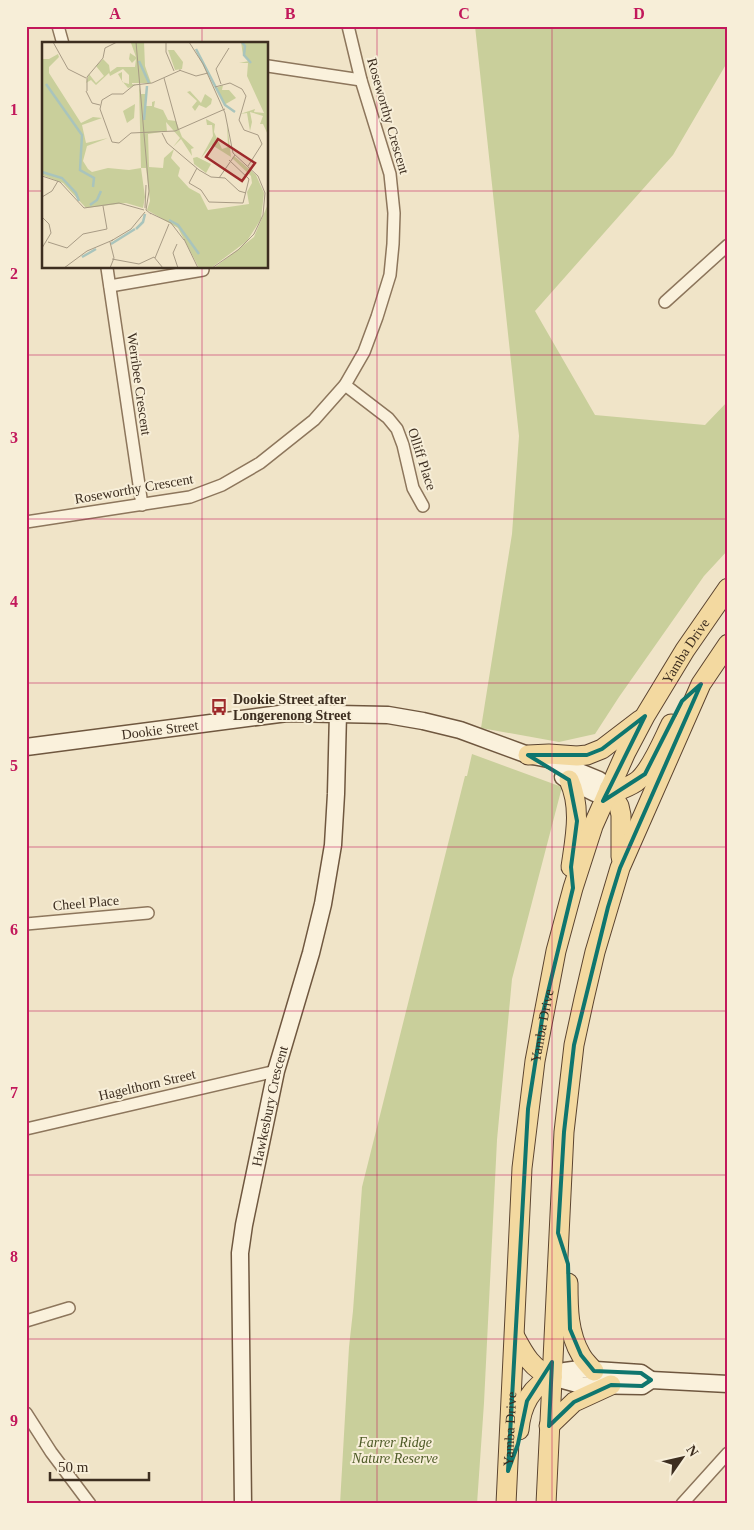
<svg xmlns="http://www.w3.org/2000/svg" width="754" height="1530" viewBox="0 0 754 1530" font-family="Georgia,serif">
<style>
.green{fill:#c9cf9b}
.lines{fill:none;stroke-linecap:round;stroke-linejoin:round}
.street-casing{stroke:#8d765c;stroke-width:14}
.secondary-casing{stroke:#6f573f;stroke-width:19}
.primary-casing{stroke:#5b4430;stroke-width:21}
.street{stroke:#faf1dc;stroke-width:11}
.secondary{stroke:#faf1dc;stroke-width:16}
.primary{stroke:#f3d9a0;stroke-width:19}
.marked{fill:none;stroke:#0f766e;stroke-width:4;stroke-linejoin:round}
.grid{fill:none;stroke:#c2185b;stroke-width:1;stroke-opacity:0.55}
.labels{text-anchor:middle;dominant-baseline:central;stroke-width:4;stroke-linejoin:round;paint-order:stroke}
.street-label{font-size:14px;fill:#3d2e20;stroke:#f7eed8}
.poi-label{font-size:14px;font-weight:bold;fill:#3d2e20;stroke:#f7eed8;text-anchor:start}
.park-label{font-size:14px;font-style:italic;fill:#4d5a26;stroke:#f7eed8}
.inset-river{fill:none;stroke:#a9c4bc;stroke-width:2.5}
.inset-road{fill:none;stroke:#a89b85;stroke-width:1}
.view{fill:#9e2a2b;fill-opacity:0.15;stroke:#9e2a2b;stroke-width:2.5}
.inset-edge{fill:none;stroke:#3d2e20;stroke-width:2.5}
.neatline{fill:none;stroke:#c2185b;stroke-width:2}
.grid-label{font-size:16px;text-anchor:middle;font-weight:bold;fill:#c2185b}
</style>
<rect width="100%" height="100%" fill="#f0e4c8"/>
<g class="green">
<polygon points="475,26 728,26 728,61 673,155 535,311 595,415 705,425 728,401 728,550 704,576 619,697 595,734 559,742 481,728 512,534 519,436"/>
<polygon points="472,754 562,787 512,979 497,1140 484,1403 477,1504 340,1504 349,1347 353,1311 362,1187 465,776 467,776"/>
</g>
<g class="lines">
<g class="street-casing">
<g id="street">
<polyline points="58,26 63,44"/>
<polyline points="268,66 361,80"/>
<polyline points="107,268 142,505"/>
<polyline points="110,286 203,270"/>
<polyline points="665,302 728,245"/>
<polyline points="345,385 388,418 397,429 403,445 413,488 423,506"/>
<polyline points="26,522 190,497 222,485 260,463 314,420 345,385 364,352 377,317 390,275 393,244 394,213 390,174 361,80 348,26"/>
<polyline points="26,924 148,913"/>
<polyline points="26,1129 276,1071"/>
<polyline points="26,1321 69,1308"/>
<polyline points="26,1413 51,1452 90,1504"/>
<polyline points="682,1504 728,1453"/>
</g>
</g>
<g class="secondary-casing">
<g id="secondary">
<path id="s1" d="M 26,747 L 287,713 L 388,715 L 423,721 L 460,730 L 528,755 L 548,759 L 599,780 L 609,789"/>
<polyline points="563,777 595,793 607,795"/>
<polyline points="552,1377 581,1385 642,1386 651,1380 728,1384"/>
<polyline points="552,1377 565,1371 580,1369 641,1373 651,1380"/>
<path id="s2" d="M 243,1504 L 240,1253 L 244,1225 L 276,1071 L 311,953 L 323,904 L 333,845 L 336,794 L 338,713"/>
</g>
</g>
<g class="primary-casing">
<g id="primary">
<polyline points="528,755 549,754 577,756 587,755 602,749 640,720"/>
<path d="M 569,780 C 582,808 575,838 571,867"/>
<polyline points="609,789 619,806 621,815 621,857"/>
<path d="M 607,795 C 617,791 627,788 636,782 C 650,773 663,740 671,724"/>
<path d="M 568,1283 C 568,1308 568,1333 581,1355 C 584,1361 590,1366 594,1371"/>
<path d="M 515,1337 C 524,1354 532,1369 552,1377"/>
<polyline points="549,1426 574,1402 611,1385"/>
<path d="M 519,1430 C 521,1407 530,1387 552,1377"/>
<path id="s3" d="M 506,1504 L 522,1168 L 535,1061 L 556,951 L 573,888 L 593,826 L 626,752 L 645,716 L 685,650 L 728,588"/>
<polyline points="546,1504 564,1132 574,1045 584,999 595,952 620,868 701,684 728,644"/>
</g>
</g>
<use href="#street" class="street"/>
<use href="#secondary" class="secondary"/>
<use href="#primary" class="primary"/>
</g>
<path class="marked" d="M 701,684 L 620,868 L 608,907 L 574,1045 L 564,1132 L 558,1233 L 568,1264 L 570,1329 L 581,1355 L 594,1371 L 641,1373 L 651,1380 L 642,1386 L 611,1385 L 574,1402 L 549,1426 L 552,1362 L 527,1401 L 518,1444 L 508,1471 L 528,1109 L 543,1013 L 573,888 L 571,867 L 577,821 L 569,780 L 528,755 L 587,755 L 602,749 L 645,716 L 603,801 L 645,774 L 682,701 Z"/>
<path class="grid" d="M 202,26 L 202,44M 377,26 L 377,1504M 552,26 L 552,1504M 26,191 L 44,191M 268,191 L 728,191M 202,268 L 202,1504M 26,355 L 728,355M 26,519 L 728,519M 26,683 L 728,683M 26,847 L 728,847M 26,1011 L 728,1011M 26,1175 L 728,1175M 26,1339 L 728,1339"/>
<defs>
<g id="bus-bare" transform="scale(1.35)"><path d="M-5-6H5V4H4V6H2V4H-2V6H-4V4H-5ZM-3.5-4V0h7V-4ZM-3.5 1.2v1.5H-2V1.2ZM2 1.2v1.5H3.5V1.2Z" fill="#9e2a2b" stroke="#f7eed8" stroke-width="2.5" paint-order="stroke"/></g>
</defs>
<g fill-rule="evenodd">
<use href="#bus-bare" x="219" y="707"/>
</g>
<g class="labels">
<g class="street-label">
<text transform="translate(388 116) rotate(74)">Roseworthy Crescent</text>
<text transform="translate(139 384) rotate(82)">Werribee Crescent</text>
<text transform="translate(422 459) rotate(72)">Olliff Place</text>
<text transform="translate(134 489) rotate(-10)">Roseworthy Crescent</text>
<text stroke="none"><textPath href="#s3" startOffset="885">Yamba Drive</textPath></text>
<text stroke="none"><textPath href="#s1" startOffset="135">Dookie Street</textPath></text>
<text transform="translate(86 903) rotate(-5)">Cheel Place</text>
<text stroke="none"><textPath href="#s3" startOffset="480">Yamba Drive</textPath></text>
<text transform="translate(147 1085) rotate(-13)">Hagelthorn Street</text>
<text stroke="none"><textPath href="#s2" startOffset="401">Hawkesbury Crescent</textPath></text>
<text stroke="none"><textPath href="#s3" startOffset="75">Yamba Drive</textPath></text>
</g>
<g class="poi-label">
<text x="233" y="699">Dookie Street after<tspan x="233" dy="16">Longerenong Street</tspan></text>
</g>
<g class="park-label">
<text x="395" y="1442">Farrer Ridge<tspan x="395" dy="16">Nature Reserve</tspan></text>
</g>
</g>
<g transform="translate(42 42)">
<rect width="226" height="226" fill="#f0e4c8"/>
<path d="M 102,0 L 103,24 L 109,41 L 90,41 L 90,35 L 90,42 L 94,43 L 86,46 L 80,39 L 76,32 L 80,30 L 80,40 L 87,42 L 87,33 L 81,27 L 68,34 L 67,31 L 54,43 L 49,38 L 44,41 L 47,32 L 54,41 L 62,34 L 54,24 L 61,17 L 67,23 L 68,30 L 75,25 L 93,25 L 94,17 L 90,21 L 87,17 L 88,11 L 94,15 L 89,1 ZM 199,0 L 226,0 L 226,93 L 221,82 L 218,82 L 221,74 L 208,70 L 210,80 L 208,89 L 205,71 L 198,72 L 213,67 L 212,70 L 222,71 L 205,34 L 206,21 L 197,21 L 207,19 L 201,13 ZM 126,8 L 132,8 L 141,20 L 140,27 L 133,28 ZM 16,12 L 17,15 L 7,25 L 7,31 L 39,81 L 51,75 L 60,76 L 40,83 L 44,101 L 66,96 L 45,104 L 41,119 L 46,127 L 50,130 L 66,126 L 87,128 L 99,126 L 97,44 L 99,52 L 103,52 L 103,64 L 110,64 L 110,60 L 113,59 L 112,65 L 121,68 L 126,78 L 134,79 L 140,95 L 152,106 L 149,107 L 150,114 L 139,97 L 131,105 L 138,96 L 124,80 L 125,89 L 106,92 L 107,125 L 121,126 L 122,116 L 132,107 L 129,116 L 138,126 L 136,134 L 147,146 L 158,152 L 166,168 L 207,162 L 205,150 L 210,141 L 209,134 L 190,116 L 192,114 L 214,133 L 222,151 L 219,177 L 205,199 L 169,226 L 157,226 L 136,186 L 105,168 L 108,159 L 104,126 L 99,126 L 103,155 L 101,166 L 84,161 L 44,166 L 21,141 L 0,133 L 0,17 L 7,17 ZM 181,43 L 180,48 L 187,48 L 194,56 L 182,63 L 174,46 ZM 148,49 L 159,61 L 163,52 L 170,57 L 169,62 L 164,66 L 157,63 L 153,69 L 150,65 L 155,59 L 145,50 ZM 93,62 L 92,76 L 85,81 L 81,69 ZM 164,77 L 173,82 L 172,90 L 180,107 L 186,105 L 185,80 L 189,115 L 170,103 L 159,116 L 171,94 L 170,83 L 165,83 ZM 155,115 L 169,122 L 164,131 L 152,122 L 151,116 ZM 226,162 L 226,226 L 172,226 L 212,195 Z" fill="#c9cf9b"/>
<path class="inset-river" d="M 200,0 L 203,4 L 202,13 L 209,21M 154,7 L 183,63 L 193,70M 97,19 L 107,41M 4,42 L 40,93 L 38,128 L 52,136 L 51,145M 102,78 L 105,44M 0,130 L 20,136 L 34,151 L 37,159M 48,163 L 55,158 L 59,149M 127,178 L 136,183 L 157,212M 94,187 L 101,180 L 103,172M 69,202 L 93,187M 40,215 L 54,207"/>
<path class="inset-road" d="M 11,0 L 26,27 L 44,36M 94,0 L 107,149 L 104,168 L 109,172M 124,0 L 124,10 L 132,29M 147,0 L 161,22 L 183,71 L 191,111 L 216,134 L 223,151 L 221,173 L 212,192 L 196,208 L 170,226M 137,28 L 154,34 L 166,31M 139,28 L 110,41 L 92,43 L 81,52 L 70,52 L 60,58 L 58,67 L 70,100 L 77,101 L 89,91 L 133,89 L 183,67M 122,36 L 136,87M 179,42 L 174,27 L 187,6M 173,45 L 188,41 L 200,47 L 204,54 L 197,78 L 202,88 L 216,93 L 220,102 L 206,124M 44,49 L 50,61 L 58,63M 45,49 L 45,35 L 61,16 L 63,6 L 75,0M 120,91 L 125,101 L 157,128 L 169,135 L 183,136M 155,126 L 147,141 L 159,148 L 167,160 L 201,161 L 207,137 L 187,118M 0,134 L 18,140 L 42,166 L 77,161 L 102,168M 177,136 L 193,113M 183,136 L 197,149 L 204,151M 0,155 L 10,149 L 16,139M 61,164 L 65,187M 103,166 L 104,143M 108,171 L 129,181 L 142,198M 0,175 L 7,182 L 9,191 L 0,206M 142,197 L 156,226M 69,199 L 89,187 L 103,170M 6,200 L 25,206 L 41,192 L 65,187M 68,200 L 72,216 L 68,226M 135,202 L 131,211 L 136,226M 113,216 L 127,182M 70,217 L 97,222 L 112,215 L 121,226M 22,226 L 45,209 L 71,198"/>
<path class="view" d="M 176,97 L 213,121 L 200,139 L 164,115 Z"/>
<rect width="226" height="226" class="inset-edge"/>
</g>
<rect width="754" height="1530" fill="none" stroke="#f7eed8" stroke-width="55"/>
<g transform="translate(682 1458) rotate(56)" stroke="#f7eed8" stroke-width="4" paint-order="stroke">
<path d="M0-4L9 19L0 12L-9 19Z" fill="#3d2e20"/>
<text y="-8" font-size="14" font-weight="bold" text-anchor="middle" fill="#3d2e20">N</text>
</g>
<path d="M50 1472v8h99v-8" fill="none" stroke="#3d2e20" stroke-width="2.5"/>
<text x="58" y="1472" font-size="15" fill="#3d2e20" stroke="#f7eed8" stroke-width="4" paint-order="stroke">50 m</text>
<rect x="28" y="28" width="698" height="1474" class="neatline"/>
<g class="grid-label">
<text x="115" y="19">A</text>
<text x="290" y="19">B</text>
<text x="464" y="19">C</text>
<text x="639" y="19">D</text>
<text x="14" y="115">1</text>
<text x="14" y="279">2</text>
<text x="14" y="443">3</text>
<text x="14" y="607">4</text>
<text x="14" y="771">5</text>
<text x="14" y="935">6</text>
<text x="14" y="1098">7</text>
<text x="14" y="1262">8</text>
<text x="14" y="1426">9</text>
</g>
</svg>
